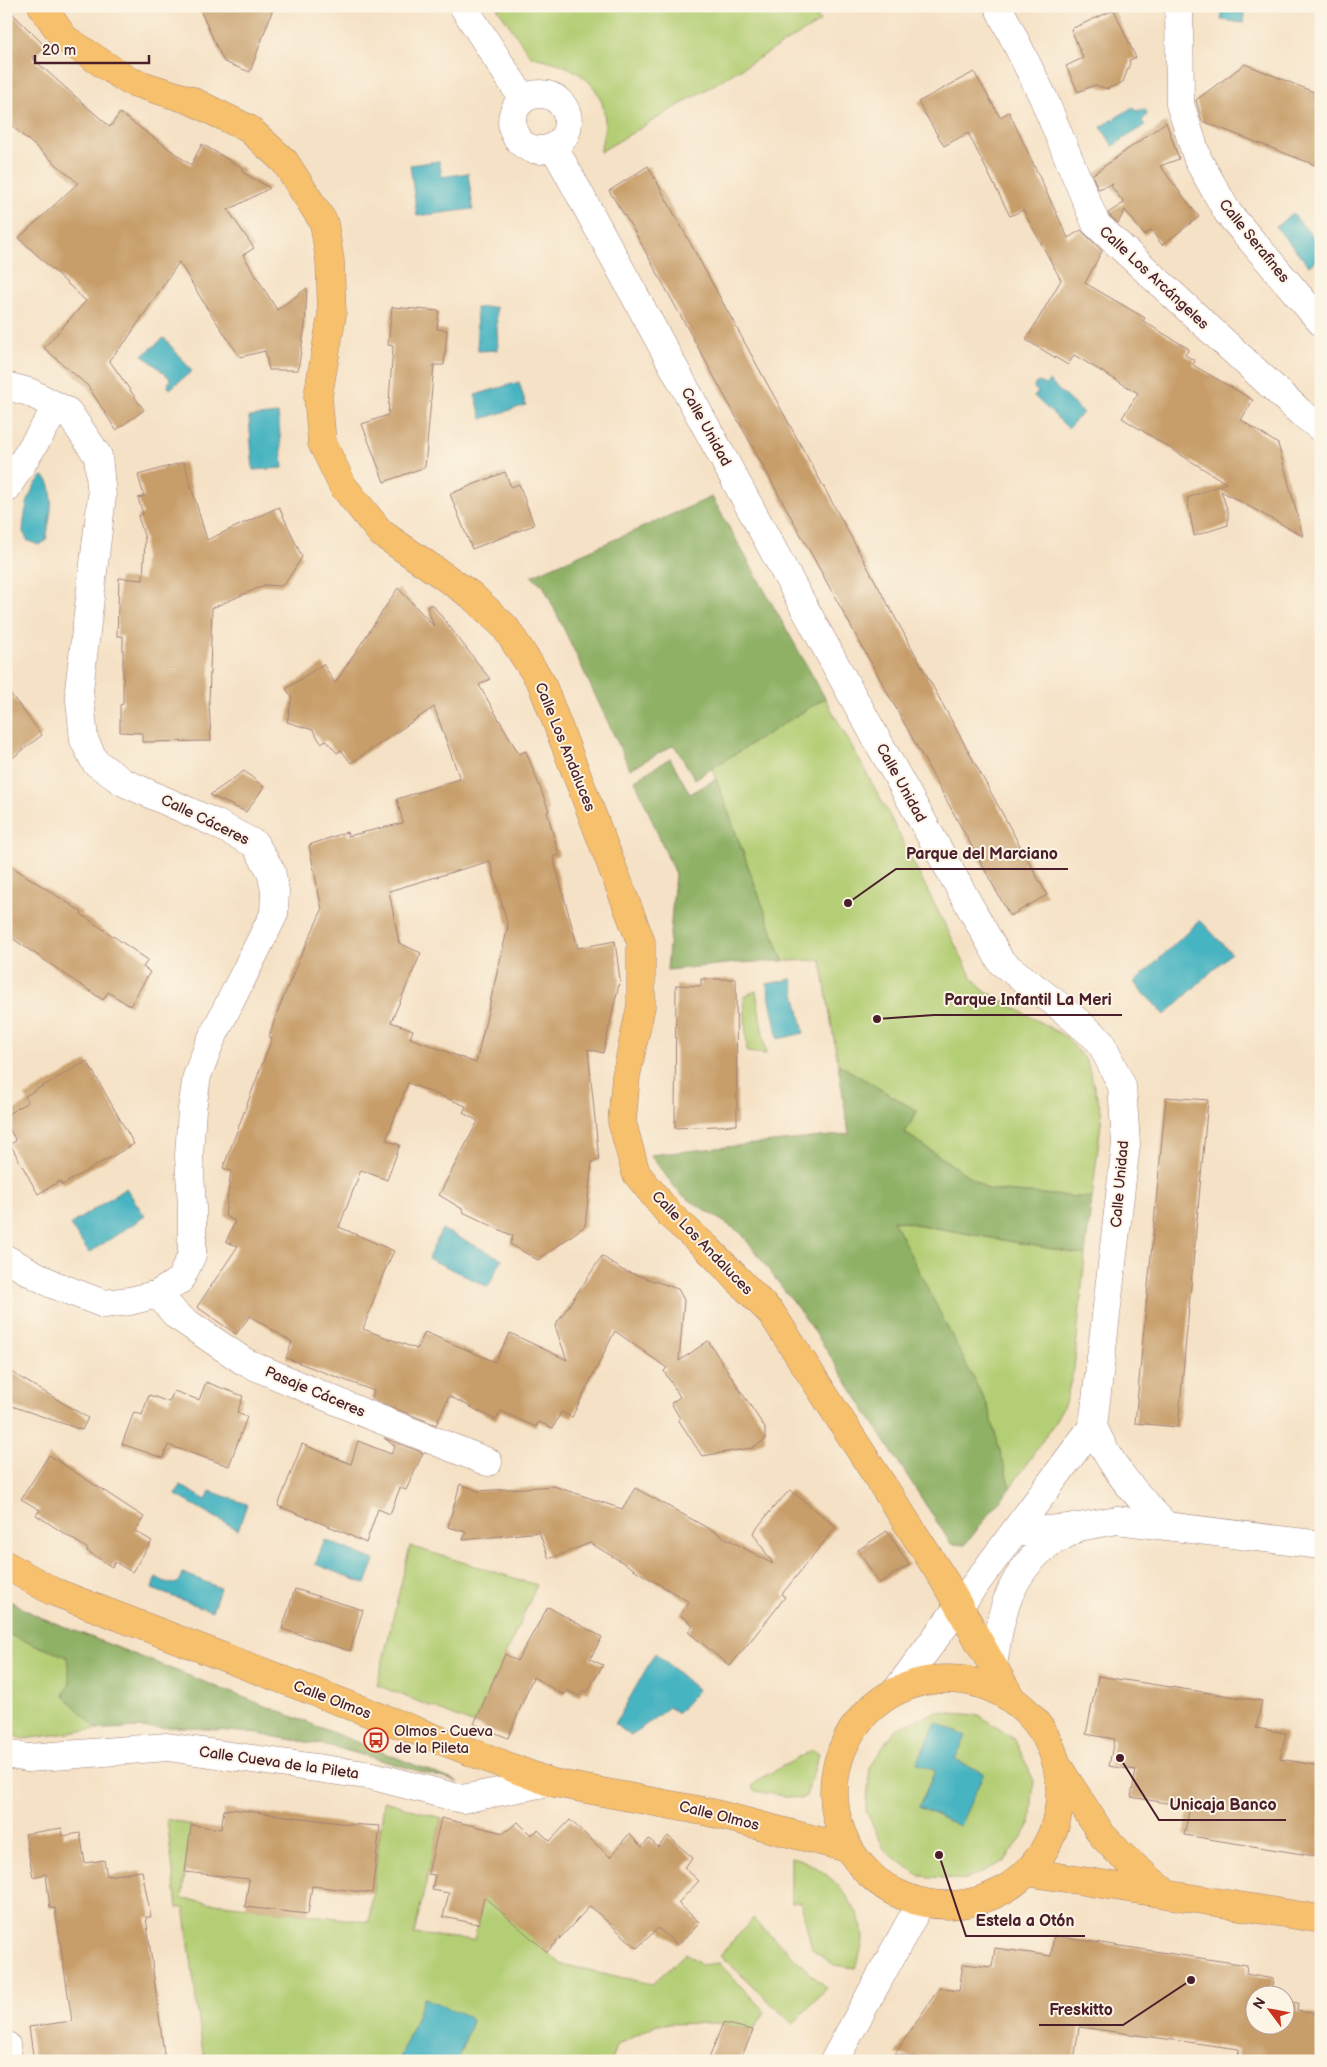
<svg xmlns="http://www.w3.org/2000/svg" width="1327" height="2067" viewBox="0 0 1327 2067" font-family="'Balsamiq Sans',sans-serif">
<style>
.green{fill:#b4ce74;stroke:#7f7650;fill-rule:evenodd}
.forest{fill:#8fb166;stroke:#6c6848}
.water{fill:#46b4c1;stroke:#486a76}
.building{fill:#c79e6a;fill-rule:evenodd}
.lines{fill:none;stroke-linecap:round;stroke-linejoin:round}
.minor-casing{stroke:#a08078;stroke-width:29}
.major-casing{stroke:#a08078;stroke-width:29}
.minor{stroke:#fff;stroke-width:28}
.major{stroke:#f7c06c;stroke-width:28}
.labels{text-anchor:middle;dominant-baseline:central;stroke-width:4;stroke-linejoin:round;paint-order:stroke}
.street-label{font-size:15px;fill:#4a1f2b;stroke:#fcf5e5}
.poi-label{font-size:15px;fill:#4a1f2b;stroke:#fcf5e5;text-anchor:start}
.leader{fill:none;stroke:#4a1f2b;stroke-width:2}
.callout-dot{fill:#4a1f2b;stroke:#fcf5e5;stroke-width:2}
.callout-label{font-size:16px;text-anchor:middle;font-weight:bold;fill:#4a1f2b;stroke:#fcf5e5;stroke-width:4;stroke-linejoin:round;paint-order:stroke}
</style>
<rect width="100%" height="100%" fill="#fcf5e5"/>
<filter id="ink" filterUnits="userSpaceOnUse"><feTurbulence type="fractalNoise" baseFrequency=".02" numOctaves="2"/><feDisplacementMap in="SourceGraphic" scale="10" xChannelSelector="R" yChannelSelector="G"/><feConvolveMatrix kernelMatrix="1 2 1 2 8 2 1 2 1" color-interpolation-filters="sRGB"/></filter>
<filter id="wash" filterUnits="userSpaceOnUse"><feTurbulence type="fractalNoise" baseFrequency=".0096" numOctaves="4" result="noise"/><feDisplacementMap in="SourceGraphic" scale="20" xChannelSelector="R" yChannelSelector="G"/><feGaussianBlur stdDeviation="1.12" result="paint"/><feColorMatrix in="noise" values="0 0 0 0 0 0 0 0 0 0 0 0 0 0 0 0 0 1.4 0 .05"/><feComposite in="paint" operator="in"/></filter>
<g filter="url(#wash)">
<rect width="100%" height="100%" fill="#f5e1c5"/>
<g class="green">
<path d="M 496,6 L 813,6 L 820,22 L 600,152 C 602,142 605,131 605,121 C 604,79 567,62 531,57 Z"/>
<polygon points="825,698 885,807 970,974 982,989 1066,1037 1087,1062 1102,1114 1092,1198 989,1190 905,1133 917,1111 838,1064 821,960 783,961 712,768"/>
<polygon points="756,991 766,1054 747,1052 744,996"/>
<polygon points="892,1220 1085,1255 1074,1369 1065,1403 1053,1425 1010,1488 988,1407"/>
<polygon points="410,1546 537,1585 474,1724 377,1685"/>
<polygon points="6,1599 37,1616 458,1782 331,1746 252,1733 183,1727 97,1729 24,1739 6,1734"/>
<path d="M 935,1712 L 979,1715 L 1015,1740 L 1034,1781 L 1030,1825 L 1005,1861 L 965,1880 L 920,1876 L 885,1851 L 866,1811 L 870,1766 L 895,1730 ZM 935,1771 L 960,1826 L 919,1807 Z"/>
<polygon points="813,1750 819,1754 806,1796 800,1799 755,1791 752,1786 759,1779"/>
<polygon points="384,1801 441,1818 414,1934 474,1940 484,1895 561,1964 652,1984 686,1953 701,1965 719,1963 765,2012 753,2030 723,2023 657,2024 616,2046 611,2061 457,2061 472,2021 425,1998 399,2061 204,2061 185,1913 184,1908 177,1908 167,1819 191,1825 182,1899 369,1922"/>
<path d="M 791,1857 C 825,1864 862,1903 863,1938 C 863,1947 858,1959 855,1968 L 834,1965 L 812,1949 L 801,1902 L 791,1903 Z"/>
<polygon points="753,1919 826,1988 793,2024 720,1955"/>
</g>
<g class="forest">
<polygon points="712,497 825,698 695,779 674,745 630,769 543,585 531,576"/>
<polygon points="670,758 690,794 716,779 783,961 737,963 667,970 675,874 635,780"/>
<polygon points="838,1064 917,1111 905,1133 989,1190 1092,1198 1085,1255 893,1220 988,1407 1010,1488 965,1545 951,1544 811,1326 741,1233 680,1194 650,1155 849,1134"/>
<polygon points="6,1599 37,1616 458,1782 331,1746 252,1733 183,1727 97,1729 63,1695 70,1683 67,1657 6,1634"/>
</g>
<g class="water">
<polygon points="1223,6 1245,6 1243,23 1221,20"/>
<polygon points="1133,107 1136,111 1144,109 1148,113 1142,121 1145,125 1113,146 1101,127"/>
<polygon points="439,161 442,177 468,173 473,209 417,216 410,165"/>
<polygon points="1292,213 1321,246 1321,256 1309,266 1276,227"/>
<polygon points="496,307 498,350 478,351 476,308"/>
<polygon points="164,338 192,371 170,389 168,387 170,378 143,355"/>
<polygon points="1049,381 1083,413 1068,428 1034,396 1038,392 1034,388 1035,384 1039,382 1045,385"/>
<polygon points="519,382 526,405 482,419 475,395"/>
<polygon points="278,414 283,468 253,470 249,417"/>
<path d="M 43,476 C 59,486 48,525 46,541 L 39,545 L 28,541 L 23,532 C 24,514 28,488 43,476 Z"/>
<polygon points="1200,920 1231,953 1165,1015 1134,983"/>
<polygon points="792,979 804,1033 778,1039 767,984"/>
<polygon points="126,1188 145,1216 89,1253 70,1225"/>
<polygon points="442,1229 502,1259 488,1287 428,1258"/>
<polygon points="180,1485 206,1500 210,1491 247,1504 238,1530 176,1495"/>
<polygon points="325,1540 375,1560 366,1584 315,1564"/>
<path d="M 183,1573 L 220,1588 L 212,1611 L 152,1589 L 156,1578 C 170,1583 178,1590 183,1573 Z"/>
<polygon points="655,1653 698,1690 678,1713 669,1707 631,1736 615,1724"/>
<polygon points="936,1722 966,1736 955,1760 984,1773 960,1826 919,1807 935,1771 917,1763"/>
<polygon points="424,1998 468,2016 472,2021 457,2061 399,2061"/>
</g>
<g id="blocks">
<g class="building">
<polygon points="198,6 274,6 250,72 224,62"/>
<polygon points="6,7 45,46 32,58 110,127 120,113 191,165 202,144 244,169 242,172 270,188 228,210 254,248 243,255 277,310 307,288 305,326 298,370 269,370 265,351 240,357 207,308 179,262 126,341 109,360 144,410 116,430 88,386 44,348 86,301 19,238 78,183 6,121"/>
<polygon points="1114,10 1136,58 1129,60 1130,63 1123,82 1107,89 1095,85 1078,92 1066,66 1083,58 1071,29"/>
<polygon points="1245,64 1321,95 1321,149 1315,165 1202,121 1196,100"/>
<polygon points="974,72 1000,117 1009,112 1068,238 1081,230 1102,251 1085,283 1145,318 1143,321 1189,349 1185,355 1195,361 1193,365 1253,400 1241,420 1278,444 1303,536 1221,491 1228,512 1228,525 1194,536 1187,498 1226,483 1122,418 1138,393 1074,355 1068,365 1026,340 1061,280 1023,210 1010,216 968,133 944,146 918,102"/>
<polygon points="1166,122 1179,159 1160,166 1199,217 1162,245 1151,230 1144,235 1125,210 1118,223 1109,215 1108,213 1124,203 1111,186 1113,184 1098,189 1092,175"/>
<polygon points="648,166 1047,895 1010,916 633,229 609,191"/>
<polygon points="392,307 439,311 437,329 447,330 444,365 434,365 425,467 384,482 362,424 388,415 393,346 388,345"/>
<polygon points="184,462 207,540 279,507 302,557 286,582 281,586 265,585 212,608 209,702 211,741 142,742 142,733 120,732 120,705 123,704 123,636 117,636 119,578 143,580 145,539 138,516 143,514 138,498 144,496 138,475"/>
<polygon points="505,472 511,487 519,484 534,525 472,549 450,494"/>
<path d="M 398,588 L 434,626 L 427,607 L 432,604 L 490,679 L 479,685 L 519,754 L 526,751 L 549,811 L 547,812 L 559,855 L 553,857 L 578,948 L 615,941 L 620,980 L 603,1053 L 588,1049 L 599,1160 L 592,1162 L 585,1226 L 538,1260 L 510,1244 L 513,1236 L 463,1212 L 464,1210 L 439,1195 L 478,1121 L 463,1113 L 466,1106 L 408,1083 L 386,1140 L 400,1145 L 387,1180 L 361,1170 L 339,1227 L 394,1251 L 384,1272 L 363,1329 L 417,1349 L 425,1332 L 495,1362 L 510,1333 L 567,1360 L 555,1326 L 602,1256 L 622,1270 L 678,1289 L 684,1300 L 679,1361 L 708,1341 L 765,1428 L 765,1440 L 752,1448 L 702,1456 L 678,1419 L 680,1418 L 671,1403 L 680,1397 L 664,1371 L 667,1368 L 615,1331 L 572,1417 L 561,1412 L 553,1428 L 539,1422 L 536,1427 L 501,1411 L 496,1420 L 449,1396 L 436,1425 L 372,1399 L 374,1391 L 286,1358 L 292,1342 L 250,1316 L 236,1334 L 197,1307 L 238,1246 L 226,1242 L 235,1221 L 225,1216 L 231,1171 L 223,1168 L 272,1038 L 269,1037 L 277,1013 L 298,962 L 322,910 L 309,845 L 347,832 L 348,836 L 403,823 L 397,799 L 460,779 L 434,707 L 351,763 L 341,750 L 337,753 L 326,740 L 321,743 L 313,730 L 287,722 L 292,697 L 286,689 L 323,664 L 335,683 ZM 490,861 L 508,926 L 476,1063 L 410,1038 L 413,1030 L 391,1022 L 421,953 L 399,943 L 389,891 Z"/>
<polygon points="6,688 42,735 6,763"/>
<polygon points="244,771 264,787 246,812 210,795"/>
<polygon points="6,863 82,912 81,914 148,960 143,967 150,972 130,1006 108,992 103,1000 6,934"/>
<polygon points="701,979 736,979 737,1125 675,1128 676,985 701,986"/>
<polygon points="87,1061 134,1144 62,1185 60,1181 38,1194 10,1144 16,1141 6,1123 6,1115 28,1102 25,1096"/>
<polygon points="1166,1097 1208,1100 1178,1427 1135,1423"/>
<polygon points="6,1369 88,1418 82,1430 6,1404"/>
<polygon points="206,1382 243,1396 237,1413 247,1417 229,1466 168,1445 163,1458 122,1444 134,1412 142,1415 149,1395 169,1402 174,1391 199,1400"/>
<polygon points="384,1438 423,1453 406,1490 400,1488 390,1514 378,1509 366,1543 343,1532 278,1506 302,1444 351,1464 358,1441 391,1454 395,1446"/>
<polygon points="49,1455 144,1517 135,1531 152,1541 132,1572 115,1562 112,1567 87,1551 88,1549 36,1515 40,1510 21,1499"/>
<polygon points="460,1484 478,1491 554,1486 622,1509 635,1488 773,1564 753,1533 772,1509 790,1490 836,1527 782,1594 785,1597 773,1613 730,1666 688,1632 693,1625 680,1615 689,1602 590,1543 549,1559 539,1532 463,1540 466,1532 448,1527"/>
<polygon points="887,1531 909,1565 879,1583 858,1550"/>
<polygon points="295,1589 363,1610 350,1651 282,1629"/>
<polygon points="548,1607 602,1637 590,1659 603,1665 587,1692 583,1690 579,1696 567,1690 564,1695 533,1677 508,1738 474,1724 505,1654 517,1661"/>
<polygon points="1098,1676 1262,1701 1256,1728 1286,1733 1280,1759 1321,1766 1321,1857 1184,1835 1190,1807 1131,1797 1136,1770 1109,1766 1114,1739 1086,1734"/>
<polygon points="232,1809 348,1824 380,1826 372,1893 312,1886 308,1914 245,1907 249,1879 185,1872 191,1825 221,1829 224,1810"/>
<polygon points="441,1818 504,1833 518,1822 531,1835 538,1830 550,1841 570,1820 610,1857 629,1834 642,1847 649,1839 658,1847 668,1836 693,1858 684,1867 699,1881 678,1903 700,1923 678,1945 658,1928 637,1948 590,1906 547,1952 484,1897 478,1924 443,1917 449,1893 432,1890 435,1875 428,1874"/>
<polygon points="62,1828 63,1836 80,1833 85,1863 104,1860 107,1876 142,1871 151,1917 146,1917 165,2061 34,2061 29,2027 72,2021 55,1908 50,1908 46,1874 33,1877 25,1834"/>
<polygon points="1054,1936 1247,1965 1246,1974 1273,1979 1271,1994 1254,1994 1254,2024 1284,2024 1284,2001 1298,2003 1297,2011 1318,2014 1321,2027 1321,2061 1265,2061 1238,2057 1239,2049 1079,2027 1074,2061 926,2061 926,2059 895,2054 939,1988 959,1991 963,1964 992,1967 995,1948 1051,1956"/>
<polygon points="723,2023 753,2030 740,2061 708,2061"/>
</g>
</g>
</g>
<g filter="url(#ink)">
<use href="#blocks" fill-opacity="0" stroke="#a08078" stroke-width="1"/>
<g class="lines">
<g class="minor-casing">
<g id="minor">
<polyline points="463,6 523,99"/>
<polyline points="998,6 1043,97 1096,224 1300,412 1321,428"/>
<polyline points="1179,6 1180,104 1198,160 1228,213 1321,322"/>
<circle cx="540" cy="122" r="28"/>
<path d="M 554,147 L 847,686 L 1001,962 L 1058,1005 L 1100,1041 L 1122,1086 L 1126,1144 L 1093,1426 C 1110,1467 1135,1493 1165,1525"/>
<polyline points="6,386 29,392 68,412 98,456 102,496 79,690 84,740 95,762 123,782 215,823 255,844 271,871 275,891 274,914 210,1042 197,1076 192,1109 189,1156 192,1207 192,1255 180,1280 158,1294 130,1301 104,1304 52,1284 6,1259"/>
<polyline points="6,489 57,407"/>
<polyline points="158,1294 177,1316 245,1362 364,1413 488,1462"/>
<polyline points="1014,1533 1079,1527 1117,1520 1321,1545"/>
<path d="M 993,1666 C 1000,1619 1006,1578 1046,1546 C 1053,1540 1064,1536 1072,1531"/>
<polyline points="896,1691 1093,1426"/>
<polyline points="6,1754 28,1758 167,1747 373,1776 462,1799 549,1782"/>
<polyline points="6,2045 8,2061"/>
<polyline points="834,2061 921,1902"/>
</g>
</g>
<g class="major-casing">
<g id="major">
<polyline points="42,6 64,38 129,81 190,100 249,129 285,162 324,223 330,261 332,315 318,396 322,443 343,486 381,533 471,595 505,627 541,682 641,942 641,1006 626,1076 622,1122 636,1173 670,1215 707,1248 772,1314 944,1580 1010,1696"/>
<polyline points="6,1565 52,1591 549,1782 708,1812 843,1847"/>
<circle cx="947" cy="1792" r="113"/>
<polyline points="1059,1768 1102,1835 1122,1856 1166,1893"/>
<polyline points="1027,1872 1321,1919"/>
</g>
</g>
<use href="#minor" class="minor"/>
<use href="#major" class="major"/>
</g>
</g>
<defs>
<g id="bus-ring" transform="scale(1.25)"><circle r="9.5" fill="#fcf5e5" stroke="#c8321e" stroke-width="1.5"/><path d="M-5-6H5V4H4V6H2V4H-2V6H-4V4H-5ZM-3.5-4V0h7V-4ZM-3.5 1.2v1.5H-2V1.2ZM2 1.2v1.5H3.5V1.2Z" fill="#c8321e"/></g>
</defs>
<g fill-rule="evenodd">
<use href="#bus-ring" x="376" y="1740"/>
</g>
<g class="labels">
<g class="street-label">
<text transform="translate(1254 241) rotate(51)">Calle Serafines</text>
<text transform="translate(1154 278) rotate(43)">Calle Los Arcángeles</text>
<text transform="translate(706 427) rotate(61)">Calle Unidad</text>
<text transform="translate(565 747) rotate(68)">Calle Los Andaluces</text>
<text transform="translate(901 783) rotate(61)">Calle Unidad</text>
<text transform="translate(205 820) rotate(26)">Calle Cáceres</text>
<text transform="translate(1120 1184) rotate(-85)">Calle Unidad</text>
<text transform="translate(702 1243) rotate(46)">Calle Los Andaluces</text>
<text transform="translate(315 1392) rotate(23)">Pasaje Cáceres</text>
<text transform="translate(332 1700) rotate(21)">Calle Olmos</text>
<text transform="translate(279 1763) rotate(8)">Calle Cueva de la Pileta</text>
<text transform="translate(719 1816) rotate(14)">Calle Olmos</text>
</g>
<g class="poi-label">
<text x="394" y="1731">Olmos - Cueva<tspan x="394" dy="17">de la Pileta</tspan></text>
</g>
</g>
<path class="leader" d="M848 903L896 869H1068M877 1019L934 1015H1122M1120 1758L1159 1820H1286M939 1855L966 1936H1085M1191 1980L1123 2025H1039"/>
<g class="callout-dot">
<circle cx="848" cy="903" r="5"/>
<circle cx="877" cy="1019" r="5"/>
<circle cx="1120" cy="1758" r="5"/>
<circle cx="939" cy="1855" r="5"/>
<circle cx="1191" cy="1980" r="5"/>
</g>
<g class="callout-label">
<text x="982" y="859">Parque del Marciano</text>
<text x="1028" y="1005">Parque Infantil La Meri</text>
<text x="1223" y="1810">Unicaja Banco</text>
<text x="1025" y="1926">Estela a Otón</text>
<text x="1081" y="2015">Freskitto</text>
</g>
<rect width="1327" height="2067" fill="none" stroke="#fcf5e5" stroke-width="25"/>
<g transform="translate(1270 2010) rotate(302)"><circle r="24" fill="#fcf5e5" stroke="#b59f9b"/>
<path d="M0-4L9 19L0 12L-9 19Z" fill="#c8321e"/>
<text y="-8" font-size="14" font-weight="bold" text-anchor="middle" fill="#4a1f2b">N</text>
</g>
<path d="M35 55v8h114v-8" fill="none" stroke="#4a1f2b" stroke-width="2.5"/>
<text x="42" y="55" font-size="15" fill="#4a1f2b" stroke="#fcf5e5" stroke-width="4" paint-order="stroke">20 m</text>
</svg>
